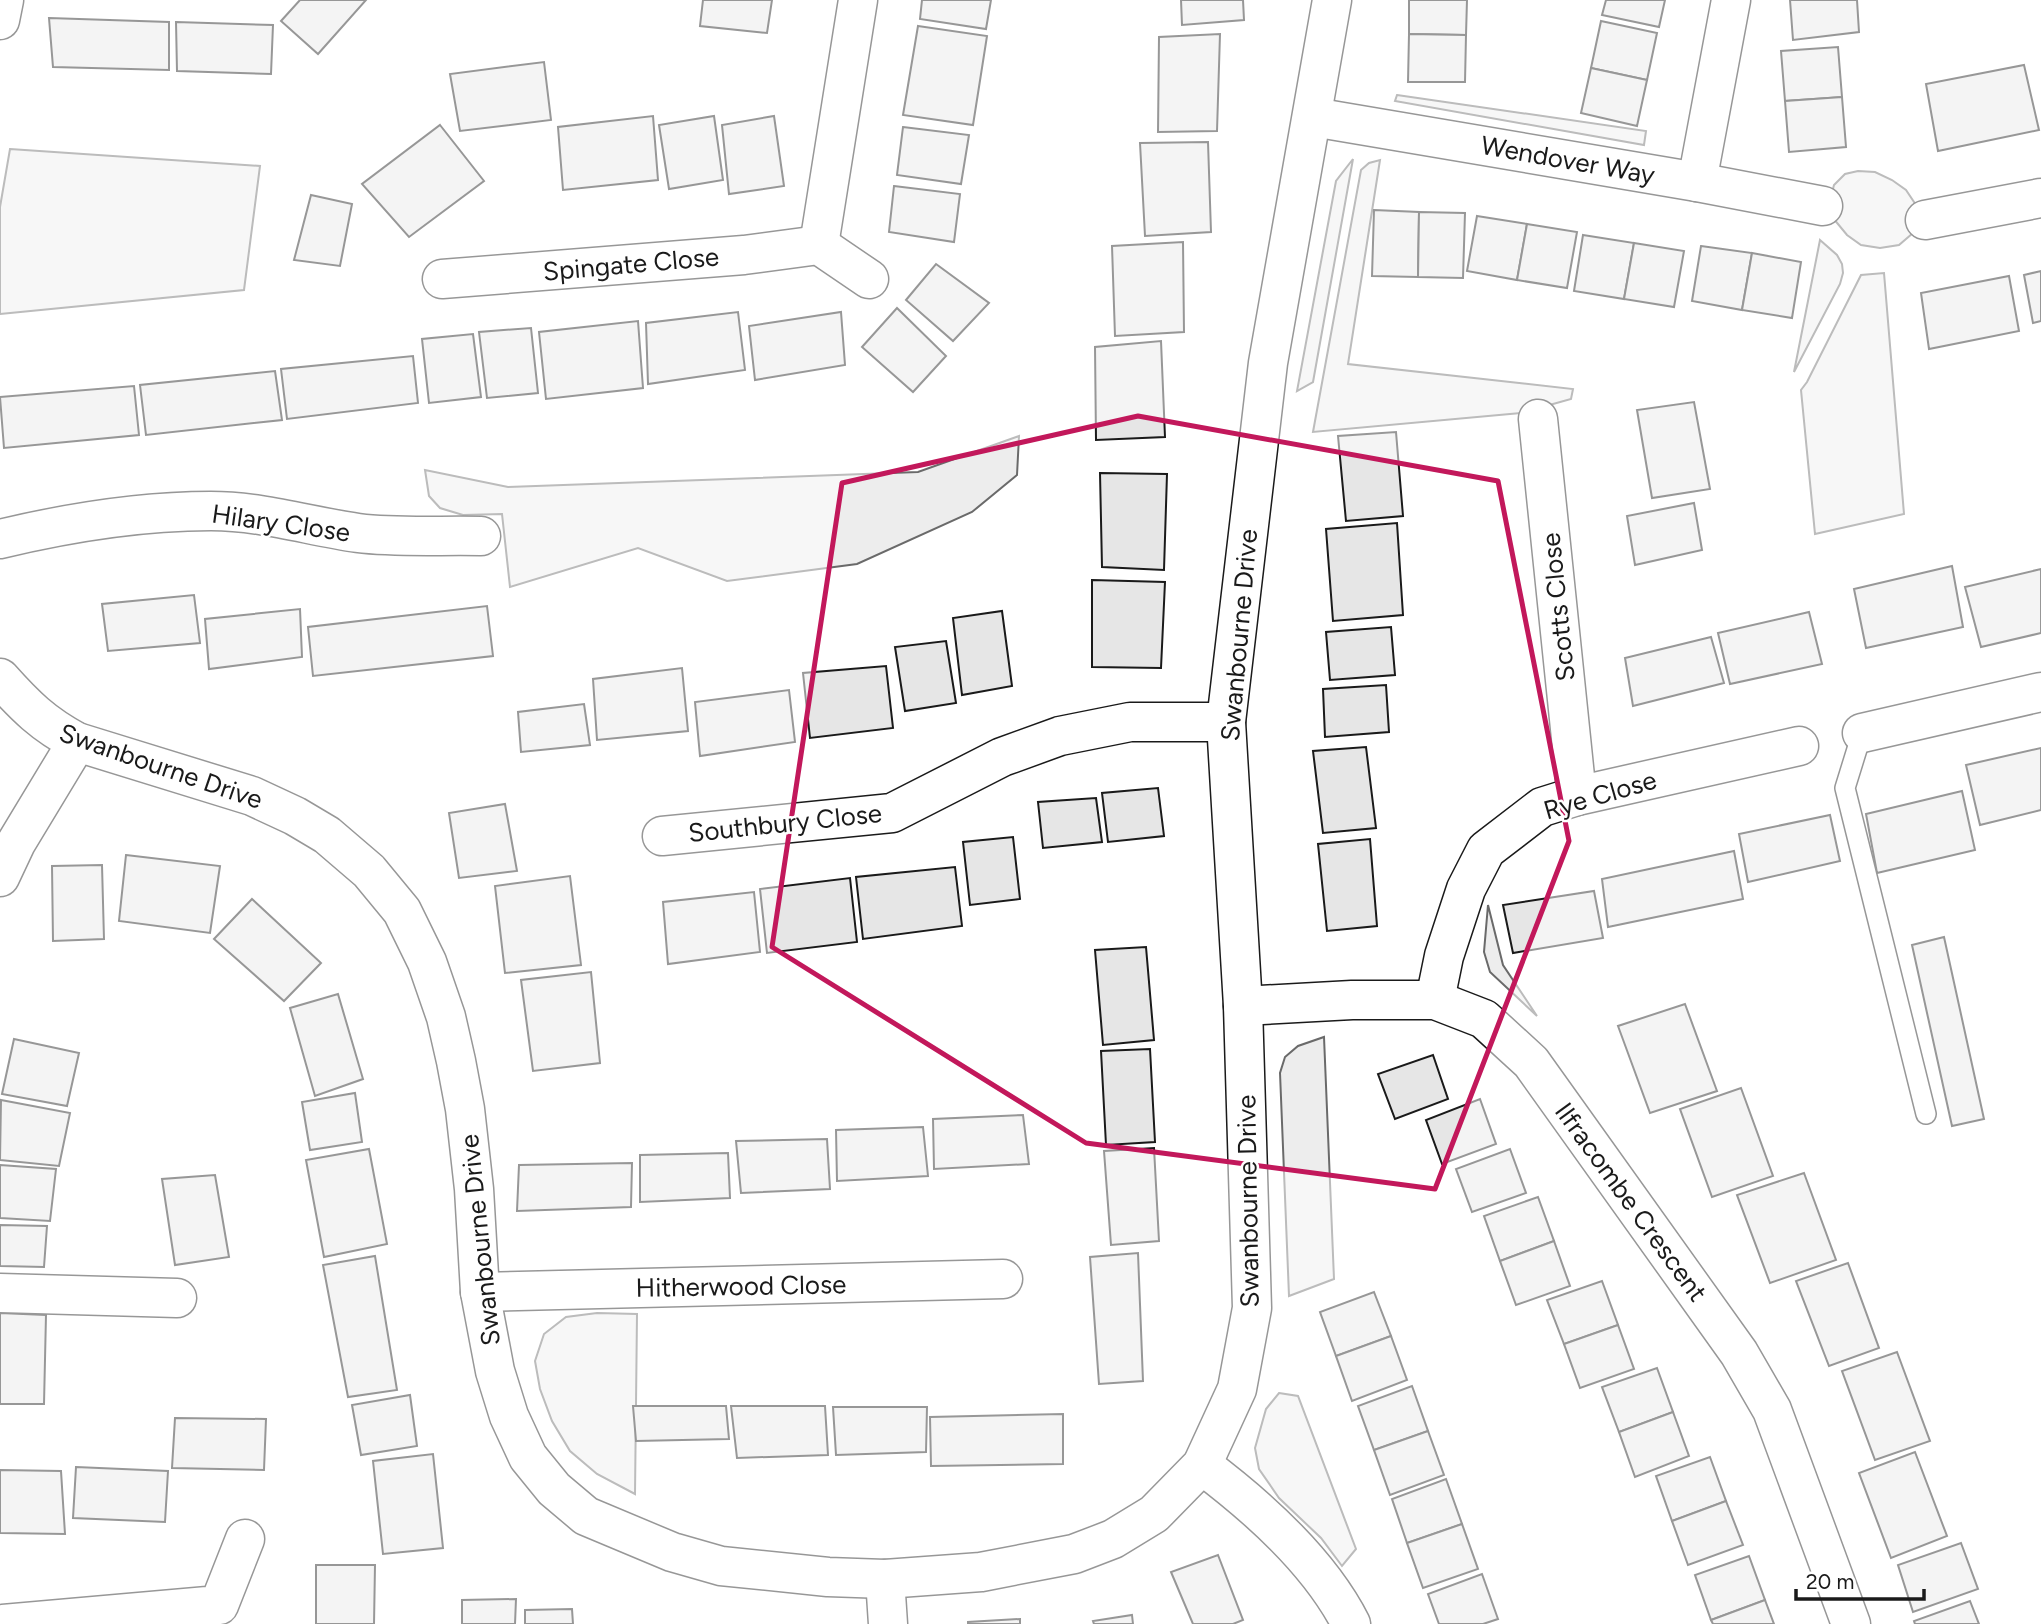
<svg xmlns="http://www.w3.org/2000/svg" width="2041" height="1624" viewBox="0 0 2041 1624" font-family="Figtree,sans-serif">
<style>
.built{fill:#ededed;stroke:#6a6a6a;stroke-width:2}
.building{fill:#e6e6e6;stroke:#1a1a1a;stroke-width:2}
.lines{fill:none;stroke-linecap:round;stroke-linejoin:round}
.lane-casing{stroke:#1a1a1a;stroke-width:22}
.street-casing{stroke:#1a1a1a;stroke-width:41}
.lane{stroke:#fff;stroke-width:19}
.street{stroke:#fff;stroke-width:38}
.marked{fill:none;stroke:#c2185b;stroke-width:5;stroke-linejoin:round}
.labels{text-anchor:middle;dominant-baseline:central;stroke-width:5;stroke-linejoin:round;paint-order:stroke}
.street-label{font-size:26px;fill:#1a1a1a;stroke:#fff}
</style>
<rect width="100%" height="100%" fill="#fff"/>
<g class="built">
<polygon points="1397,95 1646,131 1644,145 1395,101"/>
<polygon points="10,149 260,166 244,290 0,314 0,207"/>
<polygon points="1353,159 1313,382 1297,391 1336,181"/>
<polygon points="1380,160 1348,364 1573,389 1571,399 1521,413 1313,432 1361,170 1369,163"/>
<polygon points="1858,171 1875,172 1892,180 1906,190 1916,205 1913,233 1899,245 1880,248 1861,245 1847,235 1833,218 1830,200 1834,185 1845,174"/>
<polygon points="1820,240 1837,255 1842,264 1843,273 1840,284 1794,372"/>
<polygon points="1884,273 1904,514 1815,534 1801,390 1807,382 1861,275"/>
<polygon points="1019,436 1017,475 972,512 857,564 727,581 638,548 510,587 502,514 463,515 440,508 429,496 425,470 508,487 918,472"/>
<polygon points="1488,905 1503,965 1537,1016 1490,972 1484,952"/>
<polygon points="1324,1037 1334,1279 1289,1296 1280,1073 1285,1057 1298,1046"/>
<polygon points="597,1313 637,1314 635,1494 597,1474 570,1451 552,1421 540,1389 535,1361 544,1334 566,1317"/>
<polygon points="1279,1393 1298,1396 1356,1549 1342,1566 1321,1538 1279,1498 1259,1469 1255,1448 1266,1409"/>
</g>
<g class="building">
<polygon points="300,0 366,0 318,54 281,21"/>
<polygon points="703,0 772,0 767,33 700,26"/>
<polygon points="922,0 991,0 986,29 920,19"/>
<polygon points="1181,0 1243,0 1244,20 1182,25"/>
<polygon points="1409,0 1467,0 1466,35 1409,34"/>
<polygon points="1606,0 1665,0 1659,27 1602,15"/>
<polygon points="1790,0 1857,0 1859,32 1793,40"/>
<polygon points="49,18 169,22 169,70 53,67"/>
<polygon points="1601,21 1657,33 1647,80 1591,68"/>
<polygon points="176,22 273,25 271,74 177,71"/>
<polygon points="918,26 987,36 973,125 903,115"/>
<polygon points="1220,34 1217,131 1158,132 1159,37"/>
<polygon points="1409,34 1466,35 1465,82 1408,82"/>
<polygon points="1838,47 1842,97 1785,101 1781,51"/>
<polygon points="544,62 551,120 460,131 450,74"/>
<polygon points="2024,65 2039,130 1938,151 1926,84"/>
<polygon points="1591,68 1647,80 1637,126 1581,113"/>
<polygon points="1842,97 1846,147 1789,152 1785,101"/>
<polygon points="653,116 658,180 563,190 558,127"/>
<polygon points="714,116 723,180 669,189 659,125"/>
<polygon points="774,116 784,186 729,194 722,125"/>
<polygon points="440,125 484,181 409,237 362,184"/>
<polygon points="903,127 969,135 961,184 897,175"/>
<polygon points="1208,142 1211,232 1145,236 1140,143"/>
<polygon points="894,186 960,194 954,242 889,232"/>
<polygon points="311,195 352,204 340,266 294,260"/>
<polygon points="1374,210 1419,212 1418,277 1372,276"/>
<polygon points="1419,212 1465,213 1463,278 1418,277"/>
<polygon points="1477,216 1527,224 1517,280 1467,271"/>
<polygon points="1527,224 1577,232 1567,288 1517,280"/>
<polygon points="1583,235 1634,243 1624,299 1574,291"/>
<polygon points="1183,242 1184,332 1115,336 1112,246"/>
<polygon points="1634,243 1684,251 1674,307 1624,299"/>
<polygon points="1701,246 1752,253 1742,310 1692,301"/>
<polygon points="1752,253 1801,262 1792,318 1742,310"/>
<polygon points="936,264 989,303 953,341 906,300"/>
<polygon points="2041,271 2041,321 2033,323 2024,275"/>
<polygon points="2009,276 2019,331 1929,349 1921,293"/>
<polygon points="897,308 946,356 913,392 862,347"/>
<polygon points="738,312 745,370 648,384 646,323"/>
<polygon points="841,312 845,365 755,380 749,326"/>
<polygon points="638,321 643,388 546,399 539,332"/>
<polygon points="531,328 538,393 487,398 479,332"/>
<polygon points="473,334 481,397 429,403 422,339"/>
<polygon points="1161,341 1165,437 1096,440 1095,347"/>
<polygon points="413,356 418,403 287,419 281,369"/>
<polygon points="275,371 282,420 146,435 140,385"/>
<polygon points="134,386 139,435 4,448 0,397"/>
<polygon points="1694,402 1710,489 1652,498 1637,410"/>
<polygon points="1396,432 1403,516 1346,521 1338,436"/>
<polygon points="1100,473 1167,474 1164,570 1102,567"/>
<polygon points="1694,503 1702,550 1635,565 1627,516"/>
<polygon points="1397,523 1403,615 1333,621 1326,529"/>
<polygon points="1952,566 1963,627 1866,648 1854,589"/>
<polygon points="2041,569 2041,633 1981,647 1965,587"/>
<polygon points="1092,580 1165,582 1161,668 1092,667"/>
<polygon points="194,595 200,643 108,651 102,604"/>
<polygon points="487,606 493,656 313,676 308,627"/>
<polygon points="300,609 302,657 209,669 205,619"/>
<polygon points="1002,611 1012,686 962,695 953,618"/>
<polygon points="1809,612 1822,664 1730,684 1718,633"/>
<polygon points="1391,627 1395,675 1330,680 1326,632"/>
<polygon points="1711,637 1724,683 1633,706 1625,658"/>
<polygon points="946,641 956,703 905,711 895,647"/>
<polygon points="886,666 893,728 810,738 803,673"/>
<polygon points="682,668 688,731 597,740 593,679"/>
<polygon points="1386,685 1389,732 1325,737 1323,689"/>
<polygon points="789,690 795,742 700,756 695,702"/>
<polygon points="584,704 590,745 521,752 518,712"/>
<polygon points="1366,747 1376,828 1323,833 1313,751"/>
<polygon points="2041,748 2041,810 1980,825 1966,765"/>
<polygon points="1158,788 1164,836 1108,842 1102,793"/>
<polygon points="1962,791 1975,850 1877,873 1866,814"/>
<polygon points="1096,798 1102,842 1043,848 1038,802"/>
<polygon points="505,804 517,871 459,878 449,813"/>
<polygon points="1830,815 1840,861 1748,882 1739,834"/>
<polygon points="1013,837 1020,899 970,905 963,842"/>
<polygon points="1370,839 1377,926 1327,931 1318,844"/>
<polygon points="1734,851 1743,899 1608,927 1602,879"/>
<polygon points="126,855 220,866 210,933 119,921"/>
<polygon points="102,865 104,939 53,941 52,866"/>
<polygon points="955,867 962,926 863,939 856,877"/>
<polygon points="570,876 581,965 505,973 495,886"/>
<polygon points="850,878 857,942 767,953 760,889"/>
<polygon points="1594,891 1603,938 1513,953 1503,905"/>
<polygon points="754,892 760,952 668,964 663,902"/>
<polygon points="252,899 321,963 284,1001 214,939"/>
<polygon points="1944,937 1984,1119 1952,1126 1912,945"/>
<polygon points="1146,947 1154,1040 1103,1045 1095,950"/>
<polygon points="591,972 600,1063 533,1071 521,980"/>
<polygon points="338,994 363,1079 315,1096 290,1008"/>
<polygon points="1685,1004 1717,1091 1650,1113 1618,1026"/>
<polygon points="14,1039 79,1053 67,1106 2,1094"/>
<polygon points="1150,1049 1155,1142 1106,1145 1101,1051"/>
<polygon points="1433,1055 1448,1099 1395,1119 1378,1074"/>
<polygon points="1741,1088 1773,1176 1712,1197 1680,1109"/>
<polygon points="355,1093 362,1142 310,1150 302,1102"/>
<polygon points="1480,1099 1496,1144 1442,1164 1426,1120"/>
<polygon points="1,1100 70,1113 59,1166 0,1160"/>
<polygon points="1023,1115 1029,1164 934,1169 933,1119"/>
<polygon points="923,1127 928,1176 837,1181 836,1130"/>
<polygon points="827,1139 830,1189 741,1193 736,1141"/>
<polygon points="1154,1148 1159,1241 1111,1245 1104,1151"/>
<polygon points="369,1149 387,1244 324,1257 306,1160"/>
<polygon points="1510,1149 1526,1193 1472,1212 1456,1169"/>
<polygon points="728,1153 730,1198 640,1202 640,1155"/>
<polygon points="632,1163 631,1207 517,1211 519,1165"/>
<polygon points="0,1165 56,1169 50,1221 0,1218"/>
<polygon points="1804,1173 1836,1260 1770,1283 1737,1195"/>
<polygon points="215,1175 229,1257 175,1265 162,1179"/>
<polygon points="1538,1197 1554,1241 1500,1261 1484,1216"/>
<polygon points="0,1225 47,1226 44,1267 0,1266"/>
<polygon points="1554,1241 1570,1286 1516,1305 1500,1261"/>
<polygon points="1138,1253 1143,1381 1099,1384 1090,1257"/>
<polygon points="375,1256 397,1390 348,1397 323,1265"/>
<polygon points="1848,1263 1879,1348 1829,1366 1796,1281"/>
<polygon points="1602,1281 1618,1325 1564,1344 1547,1300"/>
<polygon points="1374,1292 1391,1336 1336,1356 1320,1312"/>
<polygon points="0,1313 46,1315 44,1404 0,1404"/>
<polygon points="1618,1325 1634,1369 1580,1388 1564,1344"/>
<polygon points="1391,1336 1407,1380 1352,1401 1336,1356"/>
<polygon points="1897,1352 1930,1441 1875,1460 1842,1371"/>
<polygon points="1657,1368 1673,1412 1619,1432 1602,1387"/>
<polygon points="1412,1386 1428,1431 1374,1450 1358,1406"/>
<polygon points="410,1395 417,1446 361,1455 352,1405"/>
<polygon points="633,1406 726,1406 729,1439 636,1441"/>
<polygon points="731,1406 825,1406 828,1455 737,1458"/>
<polygon points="833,1407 927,1407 926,1452 836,1455"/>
<polygon points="1673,1412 1689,1456 1635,1477 1619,1432"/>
<polygon points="1063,1414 1063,1464 931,1466 930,1417"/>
<polygon points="175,1418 266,1419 264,1470 172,1468"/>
<polygon points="1428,1431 1444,1475 1390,1495 1374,1450"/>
<polygon points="1915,1452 1947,1536 1891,1558 1859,1473"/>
<polygon points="433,1454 443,1548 383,1554 373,1461"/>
<polygon points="1710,1457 1726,1501 1672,1521 1656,1476"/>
<polygon points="76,1467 168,1471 165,1522 73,1518"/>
<polygon points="0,1470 61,1471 65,1534 0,1533"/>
<polygon points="1446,1479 1462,1524 1407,1543 1392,1499"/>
<polygon points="1726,1501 1743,1545 1688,1565 1672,1521"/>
<polygon points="1462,1524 1478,1569 1423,1588 1407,1543"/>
<polygon points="1961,1543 1978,1589 1913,1612 1898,1565"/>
<polygon points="1218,1555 1243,1620 1233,1624 1193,1624 1171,1572"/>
<polygon points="1749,1556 1765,1600 1711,1620 1695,1575"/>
<polygon points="316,1565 375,1565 374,1624 316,1624"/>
<polygon points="1482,1574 1498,1619 1483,1624 1439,1624 1428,1594"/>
<polygon points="516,1599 515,1624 462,1624 462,1600"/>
<polygon points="1765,1600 1774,1624 1713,1624 1711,1620"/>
<polygon points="1970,1601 1979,1624 1915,1624 1914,1621"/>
<polygon points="572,1609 573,1624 525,1624 525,1610"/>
<polygon points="1132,1615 1133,1624 1094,1624 1093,1621"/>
<polygon points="1020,1619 1020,1624 968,1624 968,1622"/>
</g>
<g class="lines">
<g class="lane-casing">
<polyline id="lane" points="1862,733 1845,788 1926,1114"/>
</g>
<g class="street-casing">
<g id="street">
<polyline points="0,20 4,0"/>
<polyline points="1313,117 1697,182 1823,206"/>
<polyline points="1697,182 1731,0"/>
<polyline points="1925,220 2041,198"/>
<polyline points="819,245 858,0"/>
<polyline points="442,279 744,255 819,245 869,279"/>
<polyline points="1538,419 1577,796"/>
<path d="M 0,539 C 67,523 142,511 211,511 C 262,511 309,526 358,533 C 397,538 442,535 481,536"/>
<path d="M 0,678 C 25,706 43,724 77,742 L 252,796 L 295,816 L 327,835 L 369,871 L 402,911 L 427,962 L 446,1017 L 456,1061 L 465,1109 L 474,1189 L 480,1292 L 495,1371 L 509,1416 L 528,1457 L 554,1489 L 586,1516 L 672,1552 L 721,1566 L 828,1577 L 885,1579 L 981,1572 L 1074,1554 L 1113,1539 L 1154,1514 L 1202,1465 L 1237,1389 L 1252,1308 L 1243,1006 L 1226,722 L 1268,363 L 1332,0"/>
<polyline points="1862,733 2041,692"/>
<polyline points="662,836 892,813 1002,757 1060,736 1130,722 1226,722"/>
<polyline points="0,877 16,843 77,742"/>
<polyline points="1435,1000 1444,956 1466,889 1486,850 1542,807 1577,796 1799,746"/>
<polyline points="1243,1006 1352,1000 1435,1000 1484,1019 1531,1062 1739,1353 1772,1410 1851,1624"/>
<polyline points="480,1292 1003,1279"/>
<polyline points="0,1293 177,1298"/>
<path d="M 1202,1465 C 1258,1507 1319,1561 1351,1624"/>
<polyline points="885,1579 888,1624"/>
<polyline points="3,1624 219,1605 245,1539"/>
</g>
</g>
<use href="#lane" class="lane"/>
<use href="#street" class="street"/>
</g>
<path d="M0 0H2041V1624H0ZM 1138,416 L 1498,481 L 1569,841 L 1435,1189 L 1086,1143 L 772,947 L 842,483 Z" fill="#fff" fill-opacity=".55" fill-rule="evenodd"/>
<path class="marked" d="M 1138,416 L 1498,481 L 1569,841 L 1435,1189 L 1086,1143 L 772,947 L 842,483 Z"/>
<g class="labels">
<g class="street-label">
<text transform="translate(1568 160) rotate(10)">Wendover Way</text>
<text transform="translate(631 264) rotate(-5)">Spingate Close</text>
<text transform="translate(281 523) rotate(8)">Hilary Close</text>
<text transform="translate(1558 607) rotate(-96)">Scotts Close</text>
<text transform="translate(1239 635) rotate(-85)">Swanbourne Drive</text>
<text transform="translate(161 766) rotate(19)">Swanbourne Drive</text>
<text transform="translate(1600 795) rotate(-16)">Rye Close</text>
<text transform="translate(785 823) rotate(-6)">Southbury Close</text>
<text transform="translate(1248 1201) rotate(-91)">Swanbourne Drive</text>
<text transform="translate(1631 1202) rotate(54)">Ilfracombe Crescent</text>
<text transform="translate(480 1240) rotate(-96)">Swanbourne Drive</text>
<text transform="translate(741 1286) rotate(-1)">Hitherwood Close</text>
</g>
</g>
<path d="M1796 1589v10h128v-10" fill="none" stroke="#1a1a1a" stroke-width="3.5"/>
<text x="1806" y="1589" font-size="21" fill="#1a1a1a" stroke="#ffffff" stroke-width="5" paint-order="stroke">20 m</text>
</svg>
